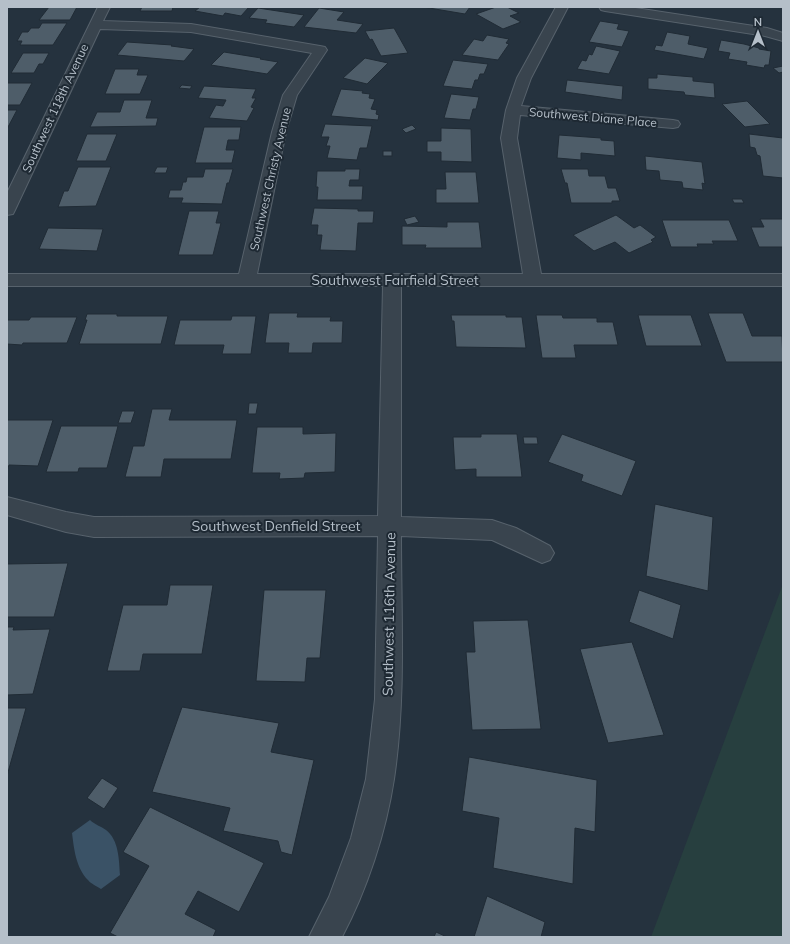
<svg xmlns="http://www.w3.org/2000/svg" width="790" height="944" viewBox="0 0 790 944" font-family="Mulish,sans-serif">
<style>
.green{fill:#273f3f}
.water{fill:#3a5266}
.building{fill:#4e5d69;stroke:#202b35}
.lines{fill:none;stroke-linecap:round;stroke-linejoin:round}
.minor-casing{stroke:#57626c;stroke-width:2}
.minor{fill:#39444e;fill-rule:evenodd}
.labels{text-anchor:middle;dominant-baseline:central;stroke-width:4;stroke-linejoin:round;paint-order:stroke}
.far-street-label{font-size:12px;fill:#b5bfc9;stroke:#1e2933}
.street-label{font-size:14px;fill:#b5bfc9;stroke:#1e2933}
</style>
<rect width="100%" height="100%" fill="#25323e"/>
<polygon class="green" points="783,584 783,937 651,937"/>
<path class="water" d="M 90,820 C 95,825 101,826 106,830 C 119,840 119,860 120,875 L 101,889 C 97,886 91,884 88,880 C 76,868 74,849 72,833 Z"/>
<g class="building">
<polygon points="49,7 77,7 70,20 39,20"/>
<polygon points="142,7 173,7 172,11 140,11"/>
<polygon points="200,7 249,7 241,16 225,13 223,16 195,11"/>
<polygon points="423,7 470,7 465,14"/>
<polygon points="496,7 507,7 519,13 510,16 521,22 503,29 476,14"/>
<polygon points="258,8 304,15 294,27 265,23 267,20 249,18"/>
<polygon points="319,8 344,12 337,20 363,24 356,33 304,27"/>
<polygon points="600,21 619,24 617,29 629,31 622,47 589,42"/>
<polygon points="42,23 67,23 53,45 20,45 22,41 17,41 22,32 28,32 31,28 39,28"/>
<polygon points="394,28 408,53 381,56 372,39 370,40 365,31"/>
<polygon points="667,32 690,36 688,44 708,48 704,59 654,50 656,45 662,46"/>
<polygon points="487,35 509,39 506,43 509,44 498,60 462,55 474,39 483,41"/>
<polygon points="721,40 744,44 759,48 759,49 771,51 769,65 765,65 764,68 746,65 747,62 728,59 730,53 718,51"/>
<polygon points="127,42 172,45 171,46 194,49 184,61 117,55"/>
<polygon points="596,46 620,51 609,74 577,69 582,60 586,61 589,54 592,55"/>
<polygon points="224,52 261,58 260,59 278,62 267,74 211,65"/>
<polygon points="23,53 49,53 43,64 39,64 34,73 11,73"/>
<polygon points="365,58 388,63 367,84 343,78"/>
<polygon points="453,60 488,64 484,74 480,74 478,80 475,80 472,89 443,86"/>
<polygon points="783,66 783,72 779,73 773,68"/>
<polygon points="115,69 139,69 137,75 148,75 140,94 105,94"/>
<polygon points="657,74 693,77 693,81 714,83 715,98 685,95 684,92 648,89 648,78 657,78"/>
<polygon points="567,80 623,86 622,100 565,92"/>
<polygon points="7,83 32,83 20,105 7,105"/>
<polygon points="182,85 192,86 190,89 179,88"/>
<polygon points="204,86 256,89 252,98 256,98 251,107 254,108 247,121 209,118 216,105 223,106 226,100 198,98"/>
<polygon points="341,89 363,91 362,93 370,94 369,98 375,99 371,109 377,110 376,114 379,115 378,120 331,116"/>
<polygon points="451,94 479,97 476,109 473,109 470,120 444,118"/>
<polygon points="124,100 152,100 146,118 158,118 156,126 90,127 97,112 120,112"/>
<polygon points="747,101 770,124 745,127 722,104"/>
<polygon points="7,110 17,110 7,129"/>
<polygon points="325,124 372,126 367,148 360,148 357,160 327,158 330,146 326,146 329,137 321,137"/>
<polygon points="412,125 416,129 406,133 402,129"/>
<polygon points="204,127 241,127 239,140 228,140 226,150 235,150 232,163 195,163"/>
<polygon points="441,128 471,129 472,162 441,161 441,152 427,152 427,141 441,141"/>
<polygon points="87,134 117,134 106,161 76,161"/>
<polygon points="749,134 783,138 783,178 763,176 760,156 757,155 755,148 750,147"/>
<polygon points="559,135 601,138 601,140 614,141 615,156 581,153 581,160 557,158"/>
<rect x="383" y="151" width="9" height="5"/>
<polygon points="645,156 702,162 705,184 702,183 703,190 683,188 682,182 660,180 659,171 646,170"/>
<polygon points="78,167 111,167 96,206 58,207 64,191 68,191"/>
<polygon points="157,167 168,167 166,173 154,173"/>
<polygon points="205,169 233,169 229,183 227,183 222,204 181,203 183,198 168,198 170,190 181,190 183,182 186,182 187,177 203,177"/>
<polygon points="345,169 360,169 359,180 350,180 349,186 363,186 362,200 317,200 318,187 316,187 317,171 345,171"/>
<polygon points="561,169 588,169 589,176 605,176 608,188 616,188 620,201 612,201 612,203 571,203 567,183 565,183"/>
<polygon points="445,172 476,172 479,203 436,203 436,189 446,189"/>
<polygon points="732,199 742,199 744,203 734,203"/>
<polygon points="314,208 358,209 358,211 374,211 373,223 358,223 356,251 320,250 322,235 317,235 318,225 311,225"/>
<polygon points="189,211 219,211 216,223 221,223 213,255 178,255"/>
<polygon points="616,215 634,228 640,225 656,237 651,240 653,242 629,253 615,242 594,251 573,235"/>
<polygon points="415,216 419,222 407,225 404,219"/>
<polygon points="760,219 783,219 783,247 759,247 751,227 764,227"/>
<polygon points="662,220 729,220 738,241 712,241 714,244 697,244 698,247 671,247"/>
<polygon points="447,222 479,222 482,248 425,248 426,245 402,245 402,226 447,227"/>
<polygon points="48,228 103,229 97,251 39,249"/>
<polygon points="269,313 298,313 297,317 331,317 330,321 343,321 342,343 313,343 312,353 288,353 289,343 265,343"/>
<polygon points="708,313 743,313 752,336 782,336 783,362 726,362"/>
<polygon points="87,314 117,314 117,316 168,316 161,344 79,344 87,320 85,320"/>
<polygon points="451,315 506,315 506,317 522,317 526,348 456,347 454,321 452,321"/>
<polygon points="536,315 562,315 563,318 597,318 597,322 613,322 618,345 574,345 576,358 542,358"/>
<polygon points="638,315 691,315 702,346 646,346"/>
<polygon points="232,316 256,316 251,354 222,354 224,345 174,345 180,320 231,320"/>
<polygon points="31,317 77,317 67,343 23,343 22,345 7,344 7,320 29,320"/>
<polygon points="249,403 258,403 256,414 248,414"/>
<polygon points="152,409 172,409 169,420 237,420 231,459 164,459 161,477 125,477 133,446 144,446"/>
<polygon points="122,411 135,411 131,423 118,423"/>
<polygon points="7,420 53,420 38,466 9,465 7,471"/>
<polygon points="61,426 118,426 107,468 79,468 78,472 46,472"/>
<polygon points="257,427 303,427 303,434 336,433 335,472 305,473 304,478 279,479 280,473 252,473"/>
<polygon points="481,434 517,434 522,477 476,477 476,469 455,470 453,437 481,437"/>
<polygon points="562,434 636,461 622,496 581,481 583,475 548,462"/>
<polygon points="523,437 537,437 538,444 524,444"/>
<polygon points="655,504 713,517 708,591 646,576"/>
<polygon points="68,563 54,617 7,617 7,564"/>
<polygon points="170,585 213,585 202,654 143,654 140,671 107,671 123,605 167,605"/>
<polygon points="264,590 326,590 320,658 307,658 305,682 256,681"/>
<polygon points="639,590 681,605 673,639 629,622"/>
<polygon points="528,620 541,729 472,730 466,652 475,652 473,621"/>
<polygon points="7,627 14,627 13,630 50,629 33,694 7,695"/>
<polygon points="632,642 664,735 608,743 580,649"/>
<polygon points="182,707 279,723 271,752 314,760 292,855 281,852 278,841 223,831 230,808 152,792"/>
<polygon points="7,708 26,708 7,776"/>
<polygon points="469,757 597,780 595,832 575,828 573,884 493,868 499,818 462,811"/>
<polygon points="102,778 118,788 104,809 87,798"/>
<polygon points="150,807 264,863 239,912 198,891 185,914 216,930 213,937 118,937 110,933 149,866 123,852"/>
<polygon points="487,896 545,922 541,937 474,937"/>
<polygon points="436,932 447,937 434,937"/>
</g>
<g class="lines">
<g class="minor-casing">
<g id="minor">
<path d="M 98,7 L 110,7 L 103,21 L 191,24 L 320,46 L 325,47 L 327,50 L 297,95 L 286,132 L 257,274 L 523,274 L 501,138 L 506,110 L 517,78 L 556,7 L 568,7 L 531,78 L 521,106 L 673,120 L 678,121 L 680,124 L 678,127 L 673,128 L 520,115 L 517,138 L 541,274 L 783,274 L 783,286 L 401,286 L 401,517 L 492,520 L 516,528 L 550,546 L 554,553 L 550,560 L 542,563 L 492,540 L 401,536 C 401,616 406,699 394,779 C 386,832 367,890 342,937 L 309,937 L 329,897 L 351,838 L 366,779 L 375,699 L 378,536 L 94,537 L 66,532 L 7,515 L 7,497 L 66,512 L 94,517 L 378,516 L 383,286 L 7,286 L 7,274 L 239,274 L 272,132 L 283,95 L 312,53 L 191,32 L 100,29 L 15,210 L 13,214 L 7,215 L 7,193 Z"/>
<polygon points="599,7 629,7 767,28 783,33 783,41 765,36 605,11 601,10"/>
</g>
</g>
<use href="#minor" class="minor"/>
</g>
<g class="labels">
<g class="far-street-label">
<text transform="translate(55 108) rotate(-65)">Southwest 118th Avenue</text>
<text transform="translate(593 117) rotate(5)">Southwest Diane Place</text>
<text transform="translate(270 179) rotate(-77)">Southwest Christy Avenue</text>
</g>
<g class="street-label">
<text x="395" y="280">Southwest Fairfield Street</text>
<text x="276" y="526">Southwest Denfield Street</text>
<text transform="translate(389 614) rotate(-89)">Southwest 116th Avenue</text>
</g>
</g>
<rect width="790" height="944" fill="none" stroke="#b5bfc9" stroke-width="16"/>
<g transform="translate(758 32)" stroke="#1e2933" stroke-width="3" paint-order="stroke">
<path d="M0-3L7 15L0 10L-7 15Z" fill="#b5bfc9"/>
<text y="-6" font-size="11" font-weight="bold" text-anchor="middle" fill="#b5bfc9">N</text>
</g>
</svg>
